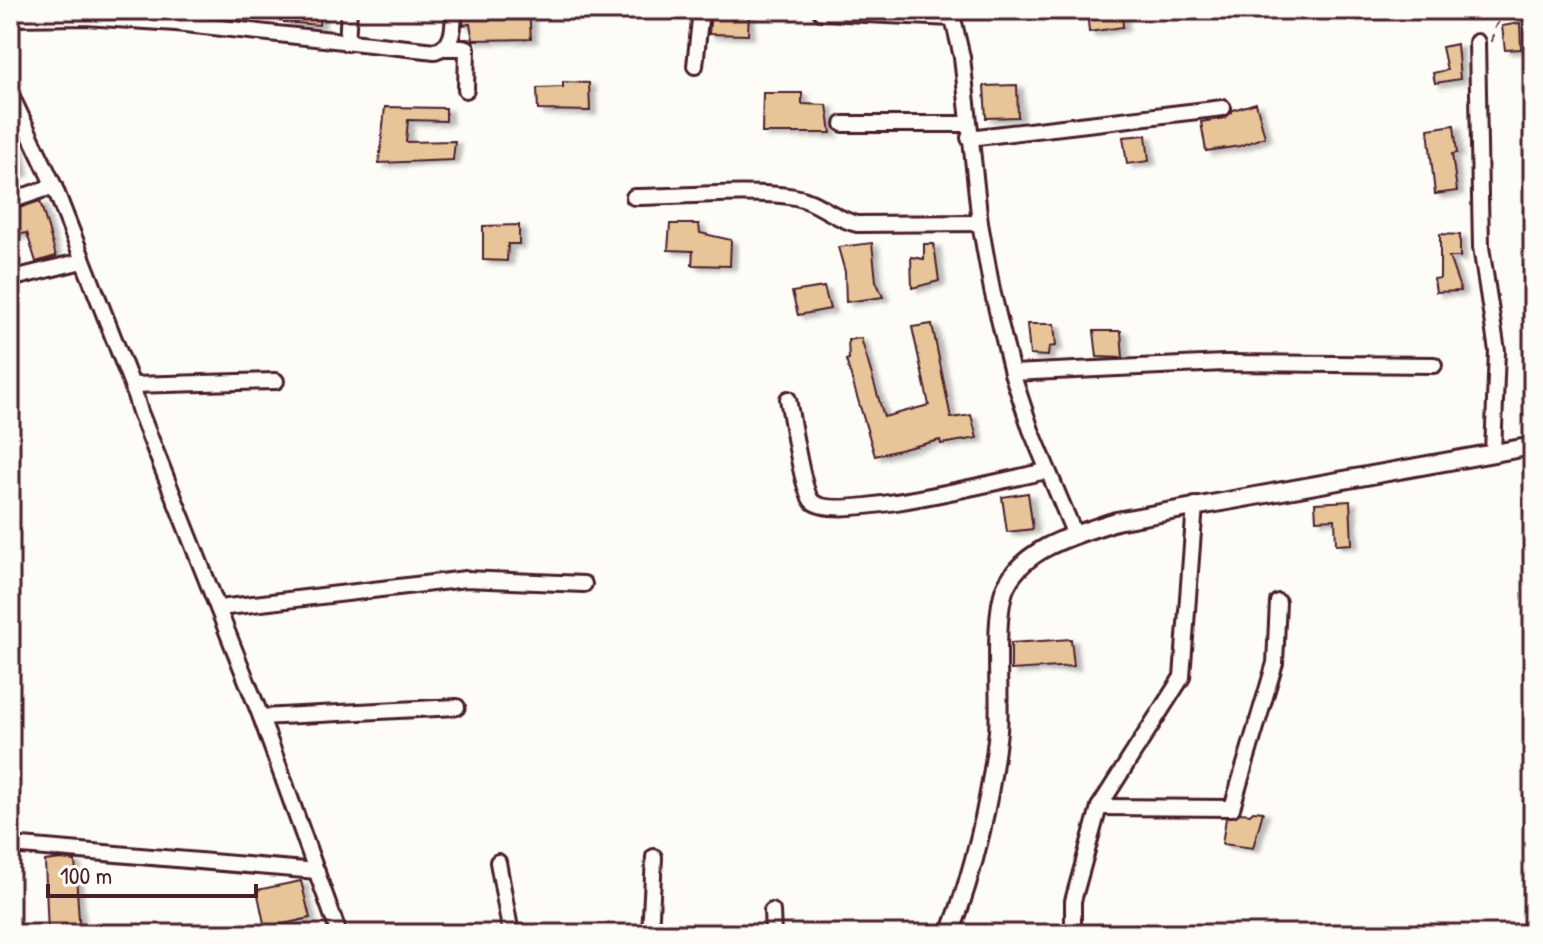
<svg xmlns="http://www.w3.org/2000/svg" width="1543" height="944" viewBox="0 0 1543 944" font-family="'Patrick Hand',sans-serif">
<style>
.building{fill:#e8c499;stroke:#4a1f2b;stroke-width:2;filter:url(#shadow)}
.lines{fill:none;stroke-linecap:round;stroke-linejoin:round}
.minor-casing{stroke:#4a1f2b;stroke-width:20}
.tertiary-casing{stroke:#4a1f2b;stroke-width:22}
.path{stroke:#4a1f2b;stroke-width:2;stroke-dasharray:8 6;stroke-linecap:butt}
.minor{stroke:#fdfcf7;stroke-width:14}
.tertiary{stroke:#fdfcf7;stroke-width:16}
</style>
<defs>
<filter id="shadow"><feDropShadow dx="6" dy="3.5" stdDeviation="2" flood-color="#0004"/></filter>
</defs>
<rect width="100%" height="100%" fill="#fdfcf7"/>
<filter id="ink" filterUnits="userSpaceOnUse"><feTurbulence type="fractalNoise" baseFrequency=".0125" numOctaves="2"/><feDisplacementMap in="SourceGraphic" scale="16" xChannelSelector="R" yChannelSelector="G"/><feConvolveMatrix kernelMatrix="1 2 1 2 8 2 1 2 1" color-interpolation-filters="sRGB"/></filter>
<g filter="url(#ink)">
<g class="building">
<polygon points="285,10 320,10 319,25 284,22"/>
<polygon points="464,10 529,10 531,39 473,40 470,24 463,25"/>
<polygon points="711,10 749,10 748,35 709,34"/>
<polygon points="1087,10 1122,10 1123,27 1089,32"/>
<polygon points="1520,23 1521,49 1505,50 1502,26"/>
<polygon points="1457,44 1460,79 1435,83 1433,73 1447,70 1442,47"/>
<polygon points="563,82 589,83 590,111 538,110 537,88 563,87"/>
<polygon points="1017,85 1018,117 986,118 984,86"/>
<polygon points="763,93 802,93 802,104 827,105 831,133 762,133"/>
<polygon points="1256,103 1265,137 1240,146 1206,151 1201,122 1225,118 1233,110"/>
<polygon points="385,107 446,108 446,121 408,120 406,142 455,141 453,160 379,163"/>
<polygon points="1454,125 1457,153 1452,154 1457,191 1435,194 1428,129"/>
<polygon points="1146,135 1149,161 1127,164 1123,137"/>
<polygon points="10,139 16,139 22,172 10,175"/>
<polygon points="40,201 56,256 36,262 27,233 10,236 10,211"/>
<polygon points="670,224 699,224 700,233 731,240 730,266 692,265 693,251 668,250"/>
<polygon points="519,225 519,244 508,244 507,261 483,260 483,226"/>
<polygon points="1440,234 1460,235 1460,257 1449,257 1461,291 1436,292 1434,279 1440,278"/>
<polygon points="872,243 876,281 883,297 846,302 845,272 838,247"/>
<polygon points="924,244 934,244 939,281 912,288 911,257 924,259"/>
<polygon points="824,287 830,309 798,315 792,292"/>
<polygon points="932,324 951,418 971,415 977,438 941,444 940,440 875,456 846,360 849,359 848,340 861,338 884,417 929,405 912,327"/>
<polygon points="1027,324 1054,324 1056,346 1049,347 1048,356 1030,355"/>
<polygon points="1094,331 1121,331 1123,358 1097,357"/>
<polygon points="1028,493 1033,529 1007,532 1002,497"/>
<polygon points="1350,501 1352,544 1336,545 1335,519 1316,520 1315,503"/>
<polygon points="1071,639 1074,666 1011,670 1011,643"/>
<polygon points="1253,811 1263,812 1253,848 1222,844 1226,818 1240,813 1250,814"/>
<polygon points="61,859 75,861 80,934 48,934 45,861"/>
<polygon points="301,881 310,918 265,928 257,890"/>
</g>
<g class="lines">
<g class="minor-casing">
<g id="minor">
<polyline points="951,10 962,57 980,223 992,290 1012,373 1031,430 1075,535"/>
<polyline points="821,12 953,18"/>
<path d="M 10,18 L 85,17 L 176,23 L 435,51 C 455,45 453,28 454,10"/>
<polyline points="1477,42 1481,247 1497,351 1493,452"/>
<polyline points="347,43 349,10"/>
<polyline points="446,48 467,48 466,90"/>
<polyline points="695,66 701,10"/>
<polyline points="10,93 54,186 132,385 140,412 261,717 339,934"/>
<polyline points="843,124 968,124"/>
<polyline points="969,138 1223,108"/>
<path d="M 634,197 C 684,197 746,189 795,197 C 818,201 834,219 857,224 L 980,223"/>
<polyline points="10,201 54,186"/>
<polyline points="10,279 82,261"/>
<polyline points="1012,373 1224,363 1434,365"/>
<polyline points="132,385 276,381"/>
<path d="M 788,399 C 792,418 802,490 812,501 C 834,524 1010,478 1047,471"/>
<polyline points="219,608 466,579 584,584"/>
<polyline points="261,717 457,707"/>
<polyline points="1099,807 1232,808 1275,663 1278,602"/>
<polyline points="10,845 317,871"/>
<polyline points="498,862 511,934"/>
<polyline points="772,911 773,934"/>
<polyline points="650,934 654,857"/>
<polyline points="1073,934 1073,901 1099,807 1182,677 1195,505"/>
</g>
</g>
<g class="tertiary-casing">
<path id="tertiary" d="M 950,934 C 974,871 991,798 998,731 C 1001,697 992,611 1007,584 C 1027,546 1078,534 1116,521 L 1533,446"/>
</g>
<polyline class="path" points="1491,42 1495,27 1505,13"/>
<use href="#minor" class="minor"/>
<use href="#tertiary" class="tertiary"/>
</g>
</g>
<rect width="1543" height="944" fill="none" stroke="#fdfcf7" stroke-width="40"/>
<rect x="20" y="20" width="1503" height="904" fill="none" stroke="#4a1f2b" stroke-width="3" filter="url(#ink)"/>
<path d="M48 884v12h208v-12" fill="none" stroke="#4a1f2b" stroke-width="4"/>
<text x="60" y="884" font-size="24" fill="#4a1f2b" stroke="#fdfcf7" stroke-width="6" paint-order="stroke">100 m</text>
</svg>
